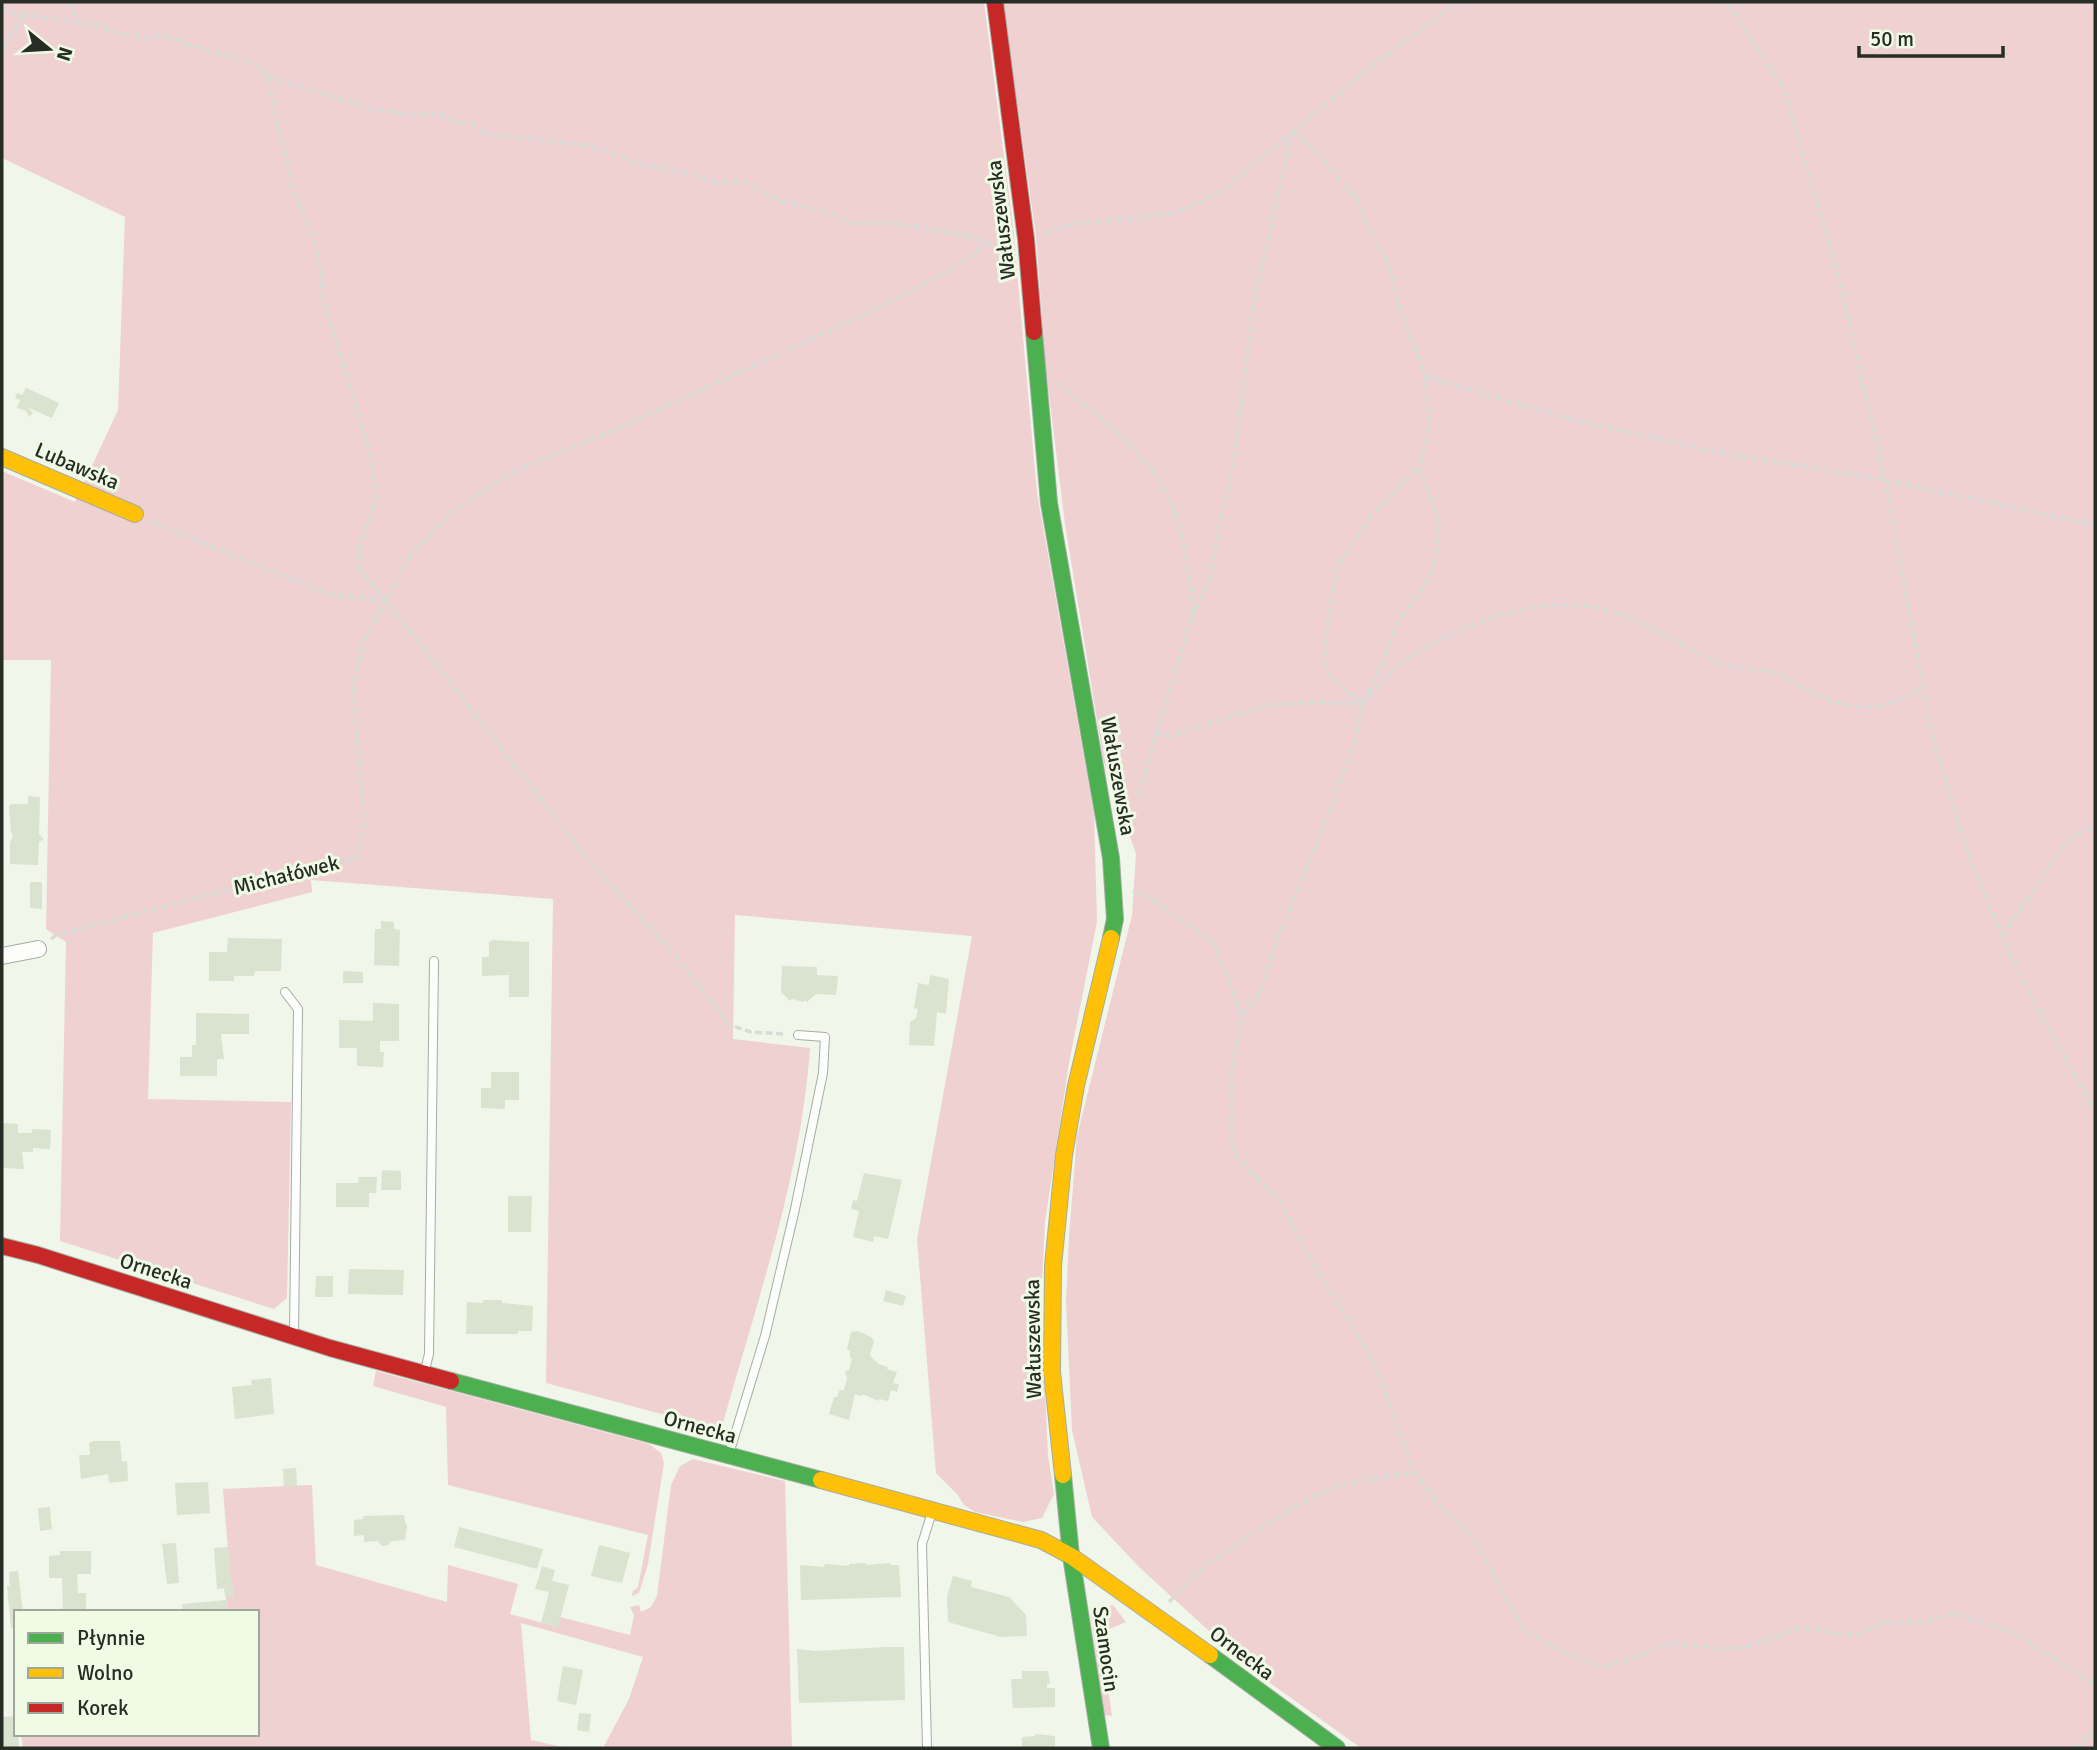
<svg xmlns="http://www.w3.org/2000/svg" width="2097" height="1750" viewBox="0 0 2097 1750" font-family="Signika,sans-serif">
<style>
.green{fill:#efd1d2}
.building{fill:#d9e3cf}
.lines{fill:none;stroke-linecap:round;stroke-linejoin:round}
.lane-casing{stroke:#a7aca3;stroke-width:10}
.street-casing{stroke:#a7aca3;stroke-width:18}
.fast-casing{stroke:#a7aca3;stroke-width:18}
.slow-casing{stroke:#a7aca3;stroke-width:18}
.jam-casing{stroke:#a7aca3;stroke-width:18}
.path{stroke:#d8dbd6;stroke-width:3.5;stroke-dasharray:7 3.5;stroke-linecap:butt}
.lane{stroke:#fdfefc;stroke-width:8}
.street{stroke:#fdfefc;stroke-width:16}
.fast{stroke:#4caf50;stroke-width:16}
.slow{stroke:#ffc107;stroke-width:16}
.jam{stroke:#c62828;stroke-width:16}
.labels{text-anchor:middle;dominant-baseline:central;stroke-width:6;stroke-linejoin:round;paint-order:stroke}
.street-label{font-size:21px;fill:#272c24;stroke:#effbe5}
</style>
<rect width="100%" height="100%" fill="#f0f6ea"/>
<g class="green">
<path d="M 2,2 L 984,2 L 1013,226 L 1037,493 L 1094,814 L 1097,922 L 1069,1063 L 1045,1222 L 1041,1303 L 1048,1456 L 1054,1494 L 1042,1518 L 1023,1522 L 975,1512 L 964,1505 L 957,1494 L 936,1473 L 917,1239 L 972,936 L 735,915 L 733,1039 L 810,1048 C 801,1178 756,1304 721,1430 L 546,1383 L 553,899 L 311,880 L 312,892 L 153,933 L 148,1099 L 291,1102 L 287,1298 L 274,1309 L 60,1241 L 66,942 L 46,929 L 51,660 L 2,660 L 2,471 L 75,502 L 118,410 L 125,217 L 2,158 Z"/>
<polygon points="1003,2 2095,2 2095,1748 1361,1748 1253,1671 1140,1568 1092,1517 1072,1430 1066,1302 1069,1237 1077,1136 1132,915 1136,854 1104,763 1065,524 1046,370 1036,236"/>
<polygon points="376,1371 649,1444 661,1453 664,1463 648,1564 639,1593 632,1596 633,1591 638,1587 648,1535 448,1485 446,1407 373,1386"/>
<polygon points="693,1459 785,1481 792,1748 603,1748 629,1699 643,1657 521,1623 531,1740 567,1748 23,1748 21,1734 257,1734 257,1612 227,1612 226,1597 234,1597 231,1587 223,1489 312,1485 316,1565 447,1602 448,1565 518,1584 510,1614 557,1627 560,1617 630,1635 634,1615 630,1607 639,1605 641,1612 651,1607 657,1596 671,1485 680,1466"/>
<polygon points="1113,1605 1126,1622 1100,1633 1112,1716 1104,1715 1090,1610"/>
</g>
<g class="building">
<polygon points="26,388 59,403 52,418 29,408 33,413 29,417 26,411 17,408 20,400 15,398 17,393 22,395"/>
<polygon points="28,796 40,797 39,834 44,839 39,842 38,865 10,864 10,843 13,835 11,832 9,806 12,804 28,804"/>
<polygon points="30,882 42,882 42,909 30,908"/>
<polygon points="381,921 394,922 394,929 400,930 399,966 374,965 375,929 381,929"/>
<polygon points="228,938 282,939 281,971 255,971 254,976 234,976 234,981 209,981 209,952 227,952"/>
<polygon points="493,940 529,942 529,997 509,997 509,975 482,976 482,957 489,957 489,942"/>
<polygon points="782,966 817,967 817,975 838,976 836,995 816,994 807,1002 805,1000 803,1002 792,999 790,1001 781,992"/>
<polygon points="343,971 363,972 363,983 343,983"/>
<polygon points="930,975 949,979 946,1014 937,1012 934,1046 909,1045 910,1022 916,1018 918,1009 914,1008 918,983 929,985"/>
<polygon points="373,1003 399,1004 399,1041 380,1041 380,1052 384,1052 383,1067 357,1066 357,1048 339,1048 339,1020 373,1021"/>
<polygon points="196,1013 249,1014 249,1034 221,1034 224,1059 217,1059 217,1076 180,1076 180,1057 192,1057 192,1045 196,1045"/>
<polygon points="491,1072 519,1072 519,1100 505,1100 505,1109 481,1108 481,1088 491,1088"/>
<polygon points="2,1123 18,1124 18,1133 32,1133 32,1129 51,1130 50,1149 33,1148 33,1152 22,1152 24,1169 2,1168"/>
<polygon points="382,1170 401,1171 401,1190 381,1190"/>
<polygon points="864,1173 902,1180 888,1239 874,1236 873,1242 853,1237 859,1211 851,1209 853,1200 857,1201"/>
<polygon points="359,1177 377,1177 376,1193 369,1193 369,1207 336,1207 336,1183 358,1183"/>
<polygon points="508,1196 532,1196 531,1232 508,1232"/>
<polygon points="349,1269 404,1270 403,1295 348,1294"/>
<polygon points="316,1276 333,1276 333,1297 315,1297"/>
<polygon points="886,1290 906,1296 903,1306 883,1301"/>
<polygon points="483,1300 502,1300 502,1303 533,1306 532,1331 518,1331 518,1334 466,1334 467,1302 483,1303"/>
<polygon points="858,1331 871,1337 874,1341 870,1355 873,1359 879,1364 888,1367 887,1369 897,1372 893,1383 899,1384 897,1392 891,1390 888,1401 879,1399 879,1401 862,1394 862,1396 855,1394 849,1420 829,1414 834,1397 837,1397 839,1391 844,1390 847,1379 845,1371 849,1370 852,1359 850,1358 850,1351 847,1349 851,1332"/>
<polygon points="271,1378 274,1414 235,1419 232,1387 252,1385 251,1380"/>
<polygon points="93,1441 120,1441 122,1462 127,1461 128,1481 109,1483 108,1474 81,1479 79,1455 90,1455 89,1443"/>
<polygon points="296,1468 297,1486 284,1486 283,1469"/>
<polygon points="208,1482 210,1513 177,1515 175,1483"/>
<polygon points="50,1507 52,1529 40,1531 38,1508"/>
<polygon points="404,1515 405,1522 407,1525 405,1540 392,1541 388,1545 382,1546 378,1541 364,1542 364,1535 354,1536 354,1520 363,1519 363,1516"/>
<polygon points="459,1527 543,1549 537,1569 454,1547"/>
<polygon points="176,1543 179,1583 167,1584 162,1544"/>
<polygon points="599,1545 630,1553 622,1583 591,1576"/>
<polygon points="228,1547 231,1587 234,1587 234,1597 225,1597 224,1588 217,1589 214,1548"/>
<polygon points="60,1551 91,1551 91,1574 77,1574 78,1593 86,1593 86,1612 63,1612 62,1578 49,1578 49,1556 60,1555"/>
<polygon points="866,1563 866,1565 890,1563 890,1565 899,1565 901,1597 801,1600 800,1565 824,1567 825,1564 849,1566 849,1564"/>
<polygon points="542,1566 555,1570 552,1581 569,1585 558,1627 541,1623 549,1592 535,1589"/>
<polygon points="18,1571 23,1612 16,1612 16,1627 11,1628 7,1586 10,1586 9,1572"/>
<polygon points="953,1576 972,1581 971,1587 1009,1597 1026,1615 1027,1636 1001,1637 948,1622 947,1597"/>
<polygon points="226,1600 227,1612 183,1612 182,1604"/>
<polygon points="887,1647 904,1647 905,1700 799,1703 797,1649 816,1651"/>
<polygon points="563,1666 583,1670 576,1705 557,1701"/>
<polygon points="1022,1671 1048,1671 1050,1684 1047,1684 1047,1688 1055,1688 1055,1707 1013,1708 1011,1679 1022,1679"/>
<polygon points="579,1713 591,1714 589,1732 577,1730"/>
<polygon points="16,1716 16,1734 18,1734 19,1748 2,1748 2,1717"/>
<polygon points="1035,1734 1055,1736 1055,1748 1022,1748 1022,1737 1035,1736"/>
</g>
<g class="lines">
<g class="lane-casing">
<g id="lane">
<polyline points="285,992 298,1009 294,1334"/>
<polyline points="424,1374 429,1354 434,961"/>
<polyline points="729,1454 765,1336 795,1209 823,1073 825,1037 798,1035"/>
<polyline points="927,1748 922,1544 933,1509"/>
</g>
</g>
<g class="street-casing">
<polyline id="street" points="2,956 38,949"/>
</g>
<g class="fast-casing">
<g id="fast">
<polyline points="1034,332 1049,503 1111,858 1115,919 1111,938"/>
<polyline points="451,1381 821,1480"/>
<polyline points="1063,1475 1071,1556 1101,1748"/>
<polyline points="1210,1655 1337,1748"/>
</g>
</g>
<g class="slow-casing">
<g id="slow">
<polyline points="2,457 135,514"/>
<polyline points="1063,1475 1052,1372 1053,1266 1064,1155 1076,1086 1111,938"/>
<polyline points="821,1480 1041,1540 1071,1556 1210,1655"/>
</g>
</g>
<g class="jam-casing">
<g id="jam">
<polyline points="995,2 1026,239 1034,332"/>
<polyline points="2,1246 38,1255 330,1348 451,1381"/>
</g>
</g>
<g class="path">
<polyline points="68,2 80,23"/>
<polyline points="1727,2 1784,90 1837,270 1885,480 1932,736 1967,850 2002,937 2031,997 2095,1111"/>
<polyline points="2,7 10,13 100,25 109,31 145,38 164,35 214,53 254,62 267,76 293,189 314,240 321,272 322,295 371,456 377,498 359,547 359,569 386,600 588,860 673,953 730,1025 751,1032 785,1034"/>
<polyline points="2,48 25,14"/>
<polyline points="267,76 373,109 411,115 438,113 454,121 476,125 485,134 585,145 624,157 634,163 690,174 716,182 745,182 778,200 829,213 852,223 893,223 965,235 988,243 1006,241"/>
<polyline points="1293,130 1321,156 1335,175 1356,196 1366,223 1388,263 1401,311 1425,376 1430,423 1419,467 1439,521 1437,548 1432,573 1397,624 1383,663 1362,704 1355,744 1338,785 1331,809 1277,940 1260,993 1242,1015 1231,1074 1231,1143 1236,1157 1282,1203 1302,1245 1373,1360 1414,1472 1441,1507 1473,1537 1524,1631 1569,1654 1600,1666 1607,1666 1646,1654 1655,1648 1671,1643 1725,1649 1746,1647 1800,1628 1817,1629 1835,1634 1857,1634 1888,1622 1925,1622 1953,1613 2015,1633 2095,1685"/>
<polyline points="1044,233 1068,225 1168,214 1195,205 1220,192 1373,65 1458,2"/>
<polyline points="1425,376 1558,416 1706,450 1885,480 2095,525"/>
<path d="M 1057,383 C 1094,411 1151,456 1169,499 C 1178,518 1183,540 1187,561 C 1190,581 1194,599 1191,620 L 1137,799"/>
<polyline points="152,522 328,594 386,600 412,554 451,513 510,473 617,429 872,311 921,286 973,255 988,243"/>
<polyline points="1191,620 1209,579 1234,459 1254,303 1292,132"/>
<polyline points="1362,704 1330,677 1324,661 1328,620 1337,567 1373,514 1419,467"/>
<path d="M 1155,733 L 1169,736 L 1269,705 L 1319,702 L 1362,704 C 1376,689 1391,670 1407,659 C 1452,628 1522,602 1577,605 C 1594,605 1612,612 1628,617 C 1659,628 1689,652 1718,662 C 1738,669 1761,667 1781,675 C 1787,677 1793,683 1799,686 C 1847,710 1875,718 1922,687"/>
<polyline points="1133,891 1147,896 1214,943 1242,1015"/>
<polyline points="2002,937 2066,842 2079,833 2095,827"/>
<polyline points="51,939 56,935 312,867 356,859 364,820 353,686 363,641 386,600"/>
<polyline points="1169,1602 1207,1564 1287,1511 1341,1484 1414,1472"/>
<polyline points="2075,1748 2095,1731"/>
</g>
<use href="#lane" class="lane"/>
<use href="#street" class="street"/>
<use href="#fast" class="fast"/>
<use href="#slow" class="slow"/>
<use href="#jam" class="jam"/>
</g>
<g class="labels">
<g class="street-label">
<text transform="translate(1001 220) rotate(-97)">Wałuszewska</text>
<text transform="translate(77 466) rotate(23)">Lubawska</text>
<text transform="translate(1118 776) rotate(80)">Wałuszewska</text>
<text transform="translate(286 875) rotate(-14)">Michałówek</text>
<text transform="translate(156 1271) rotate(18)">Ornecka</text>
<text transform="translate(1033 1339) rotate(-91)">Wałuszewska</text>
<text transform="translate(700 1427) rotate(15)">Ornecka</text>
<text transform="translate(1106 1649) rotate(82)">Szamocin</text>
<text transform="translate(1242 1653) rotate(37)">Ornecka</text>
</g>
</g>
<rect width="2097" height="1750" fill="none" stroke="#272c24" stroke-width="7"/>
<rect x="14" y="1610" width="245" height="126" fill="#effbe5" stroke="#9fa898" stroke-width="2"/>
<rect x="28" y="1633" width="35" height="10" fill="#4caf50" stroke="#9fa898" stroke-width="2"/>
<text x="77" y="1645" font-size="21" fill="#272c24">Płynnie</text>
<rect x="28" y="1668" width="35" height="10" fill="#ffc107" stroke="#9fa898" stroke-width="2"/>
<text x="77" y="1680" font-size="21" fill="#272c24">Wolno</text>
<rect x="28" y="1703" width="35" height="10" fill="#c62828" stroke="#9fa898" stroke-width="2"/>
<text x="77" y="1715" font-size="21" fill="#272c24">Korek</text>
<g transform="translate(49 49) rotate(108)" stroke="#effbe5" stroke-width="5" paint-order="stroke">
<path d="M0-5L12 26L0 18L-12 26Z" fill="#272c24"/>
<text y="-10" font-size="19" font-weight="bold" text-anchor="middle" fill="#272c24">N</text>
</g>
<path d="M1859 46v10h144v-10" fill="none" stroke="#272c24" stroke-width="3.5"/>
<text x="1870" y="46" font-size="21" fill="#272c24" stroke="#effbe5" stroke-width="5" paint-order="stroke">50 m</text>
</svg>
